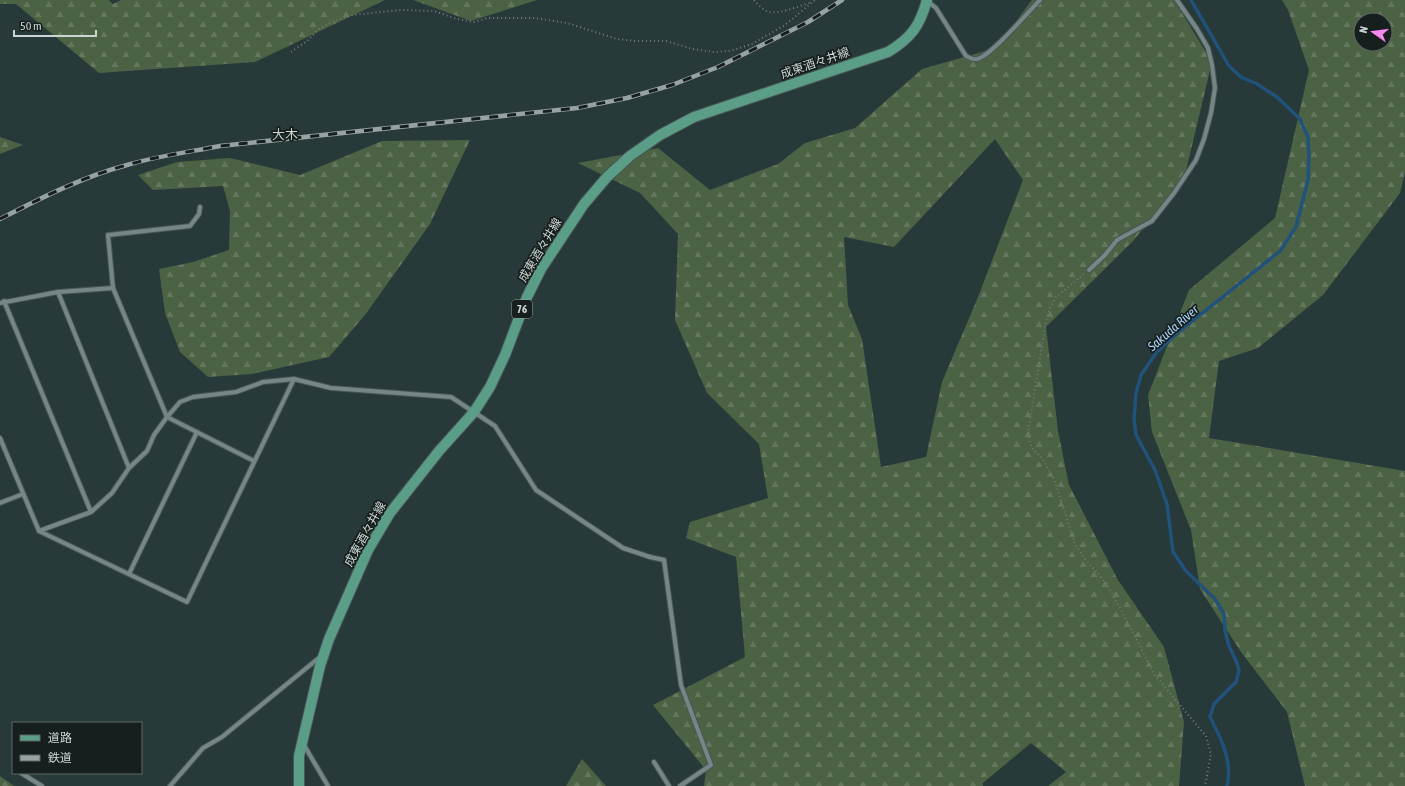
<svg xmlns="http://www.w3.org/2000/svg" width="1405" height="786" viewBox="0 0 1405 786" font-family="'Asap Condensed','Noto Sans JP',sans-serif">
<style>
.forest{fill:url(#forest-firs);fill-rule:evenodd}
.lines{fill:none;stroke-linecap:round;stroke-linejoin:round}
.stream{stroke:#21527b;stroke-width:3.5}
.minor-casing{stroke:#485656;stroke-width:6}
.primary-casing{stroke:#485656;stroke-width:12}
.path{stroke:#6f7d7c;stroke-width:2;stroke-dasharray:1 3;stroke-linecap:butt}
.minor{stroke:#748786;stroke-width:4}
.primary{stroke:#5b9e87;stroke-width:10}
.rail-casing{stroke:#97a3a2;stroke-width:4.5}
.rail{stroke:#171f1e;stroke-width:3;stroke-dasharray:9;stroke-linecap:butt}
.labels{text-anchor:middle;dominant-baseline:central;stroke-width:3.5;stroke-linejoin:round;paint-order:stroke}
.shield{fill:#171f1e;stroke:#949e9d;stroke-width:1}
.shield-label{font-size:11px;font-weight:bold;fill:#cad4d3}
.street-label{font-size:12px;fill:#cad4d3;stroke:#171f1e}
.neighbourhood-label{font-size:13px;fill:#cad4d3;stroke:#171f1e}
.water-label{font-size:13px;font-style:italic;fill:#a9d2f9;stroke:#171f1e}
</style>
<defs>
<pattern id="forest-firs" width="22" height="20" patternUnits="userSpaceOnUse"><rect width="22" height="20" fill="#4b6244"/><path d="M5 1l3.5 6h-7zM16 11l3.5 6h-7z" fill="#64785e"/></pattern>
</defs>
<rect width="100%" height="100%" fill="#283939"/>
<g class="forest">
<polygon points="0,0 109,0 113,4 121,0 385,0 255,62 99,73 16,4 0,4"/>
<polygon points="413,0 537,0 471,21"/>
<path d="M 1032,0 L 1174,0 L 1212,62 L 1184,179 L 1133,241 L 1046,327 L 1058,431 L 1069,485 L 1118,580 L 1164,647 L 1184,722 L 1179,786 L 1048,786 L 1066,772 L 1031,743 L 983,783 L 983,786 L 704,786 L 706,770 L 653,705 L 745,657 L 736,557 L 686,538 L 690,522 L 768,498 L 759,444 L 707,393 L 675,320 L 678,234 L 640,193 L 578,163 L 658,148 L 710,190 L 778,164 L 805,143 L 855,128 L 922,69 L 996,48 ZM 995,139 L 1023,180 L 978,297 L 942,382 L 926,457 L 881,467 L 862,339 L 848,305 L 844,237 L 894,247 Z"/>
<path d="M 1282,0 L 1405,0 L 1405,172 L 1400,193 L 1323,295 L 1258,348 L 1219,361 L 1209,438 L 1405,471 L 1405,786 L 1305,786 L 1287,712 L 1241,652 L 1200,589 L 1191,530 L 1152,432 L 1148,395 L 1189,290 L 1275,218 L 1309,70 L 1288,10 ZM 1361,20 L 1385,20 L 1385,44 L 1361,44 Z"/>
<polygon points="0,137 23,145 0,154"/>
<polygon points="470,140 430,224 365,315 329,357 252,374 208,377 180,352 165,313 159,269 193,262 229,250 230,211 223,186 153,190 138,175 177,162 230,158 300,175 382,141"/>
<polygon points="582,759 606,786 566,786"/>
<polygon points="0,776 14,786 0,786"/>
</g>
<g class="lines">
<path class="stream" d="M 1191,0 L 1229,66 L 1241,77 L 1257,84 L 1277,97 L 1300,119 L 1308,137 L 1309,158 L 1308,180 L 1296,227 L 1280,251 L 1175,335 L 1156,353 L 1141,375 L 1136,393 L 1134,419 L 1136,435 L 1155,470 L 1167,504 L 1173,552 L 1186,571 L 1215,599 L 1224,614 L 1225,631 L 1229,646 L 1237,663 L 1239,671 L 1236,682 L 1214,704 L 1210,717 C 1221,738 1233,762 1227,786"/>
<g class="minor-casing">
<g id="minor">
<path d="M 927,1 L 936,8 L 966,56 C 970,58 973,60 977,59 C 991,56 1028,12 1040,0"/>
<polyline points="200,207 199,214 190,226 108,235 113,288 167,417 254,461"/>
<polyline points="1089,270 1105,255 1117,240 1152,221 1174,193 1196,160 1204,139 1211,113 1215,88 1212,65 1208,48 1197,29 1177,0"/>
<polyline points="58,292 129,468"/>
<polyline points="4,301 91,512"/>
<polyline points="0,303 58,292 113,288"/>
<polyline points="0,438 39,531 187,602 294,379"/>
<polyline points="0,503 23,494"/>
<polyline points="39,531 91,512 112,493 129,468 147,451 154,435 167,417 180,402 193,397 236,392 263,382 294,379 331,388 451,397 495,426 536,490 623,548 650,557 664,560 681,685 711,765 680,786"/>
<polyline points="129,574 197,432"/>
<polyline points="304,745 328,786"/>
<polyline points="654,762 669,786"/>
<polyline points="21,773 42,786"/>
<polyline points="170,786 203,748 222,737 320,657"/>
</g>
</g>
<g class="primary-casing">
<path id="primary" d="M 299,786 L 299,756 L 320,666 L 329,639 L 368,550 L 390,513 L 439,451 L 474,412 L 490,387 L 505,355 L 527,297 L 541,269 L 584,204 L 607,177 L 630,156 L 660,135 L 694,117 L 888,52 C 911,38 920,26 927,0"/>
</g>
<g class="path">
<path d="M 754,0 C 758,5 763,10 769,12 C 780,14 800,6 812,2"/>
<polyline points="291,52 307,41 320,28 334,21 352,15 401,10 434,11 457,19 474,22 488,18 535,18 567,23 617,39 635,41 666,41 693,49 713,52 730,51 752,44 785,25 815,0"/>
<polyline points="1084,274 1055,298 1050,308 1046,321 1028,433 1030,443 1033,450 1042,458 1054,479 1075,544 1085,559 1106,583 1134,634 1154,674 1206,736 1211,754 1205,786"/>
</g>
<use href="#minor" class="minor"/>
<use href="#primary" class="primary"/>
<g class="rail-casing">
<path id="rail" d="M 0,219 C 41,198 82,177 127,165 C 157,156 189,152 220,146 L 577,108 L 627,98 L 672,85 L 718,67 L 808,22 L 842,0"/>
</g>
<use href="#rail" class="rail"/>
</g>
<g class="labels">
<rect class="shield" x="512" y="300" width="20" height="18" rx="3"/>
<g class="shield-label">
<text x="522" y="309">76</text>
</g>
<g class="street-label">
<text transform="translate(815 63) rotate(-19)">成東酒々井線</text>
<text transform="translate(540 250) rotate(-59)">成東酒々井線</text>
<text transform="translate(365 534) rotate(-61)">成東酒々井線</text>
</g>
<g class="neighbourhood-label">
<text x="285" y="134">大木</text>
</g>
<g class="water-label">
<text transform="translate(1173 328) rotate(-41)">Sakuda River</text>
</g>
</g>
<rect x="12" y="722" width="130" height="52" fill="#171f1e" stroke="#5f6766"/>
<rect x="20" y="735" width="20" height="6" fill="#5b9e87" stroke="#5f6766"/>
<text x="48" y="742" font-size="12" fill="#cad4d3">道路</text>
<rect x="20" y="755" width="20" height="6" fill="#97a3a2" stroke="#5f6766"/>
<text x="48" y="762" font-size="12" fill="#cad4d3">鉄道</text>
<g transform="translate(1373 32) rotate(284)"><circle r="19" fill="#171f1e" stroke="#5f6766"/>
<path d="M0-3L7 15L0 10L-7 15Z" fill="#f589ee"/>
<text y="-6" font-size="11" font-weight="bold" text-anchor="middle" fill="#cad4d3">N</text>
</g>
<path d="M14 30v6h82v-6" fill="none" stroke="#cad4d3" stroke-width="2"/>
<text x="20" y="30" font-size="12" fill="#cad4d3" stroke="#171f1e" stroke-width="3" paint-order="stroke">50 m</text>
</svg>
